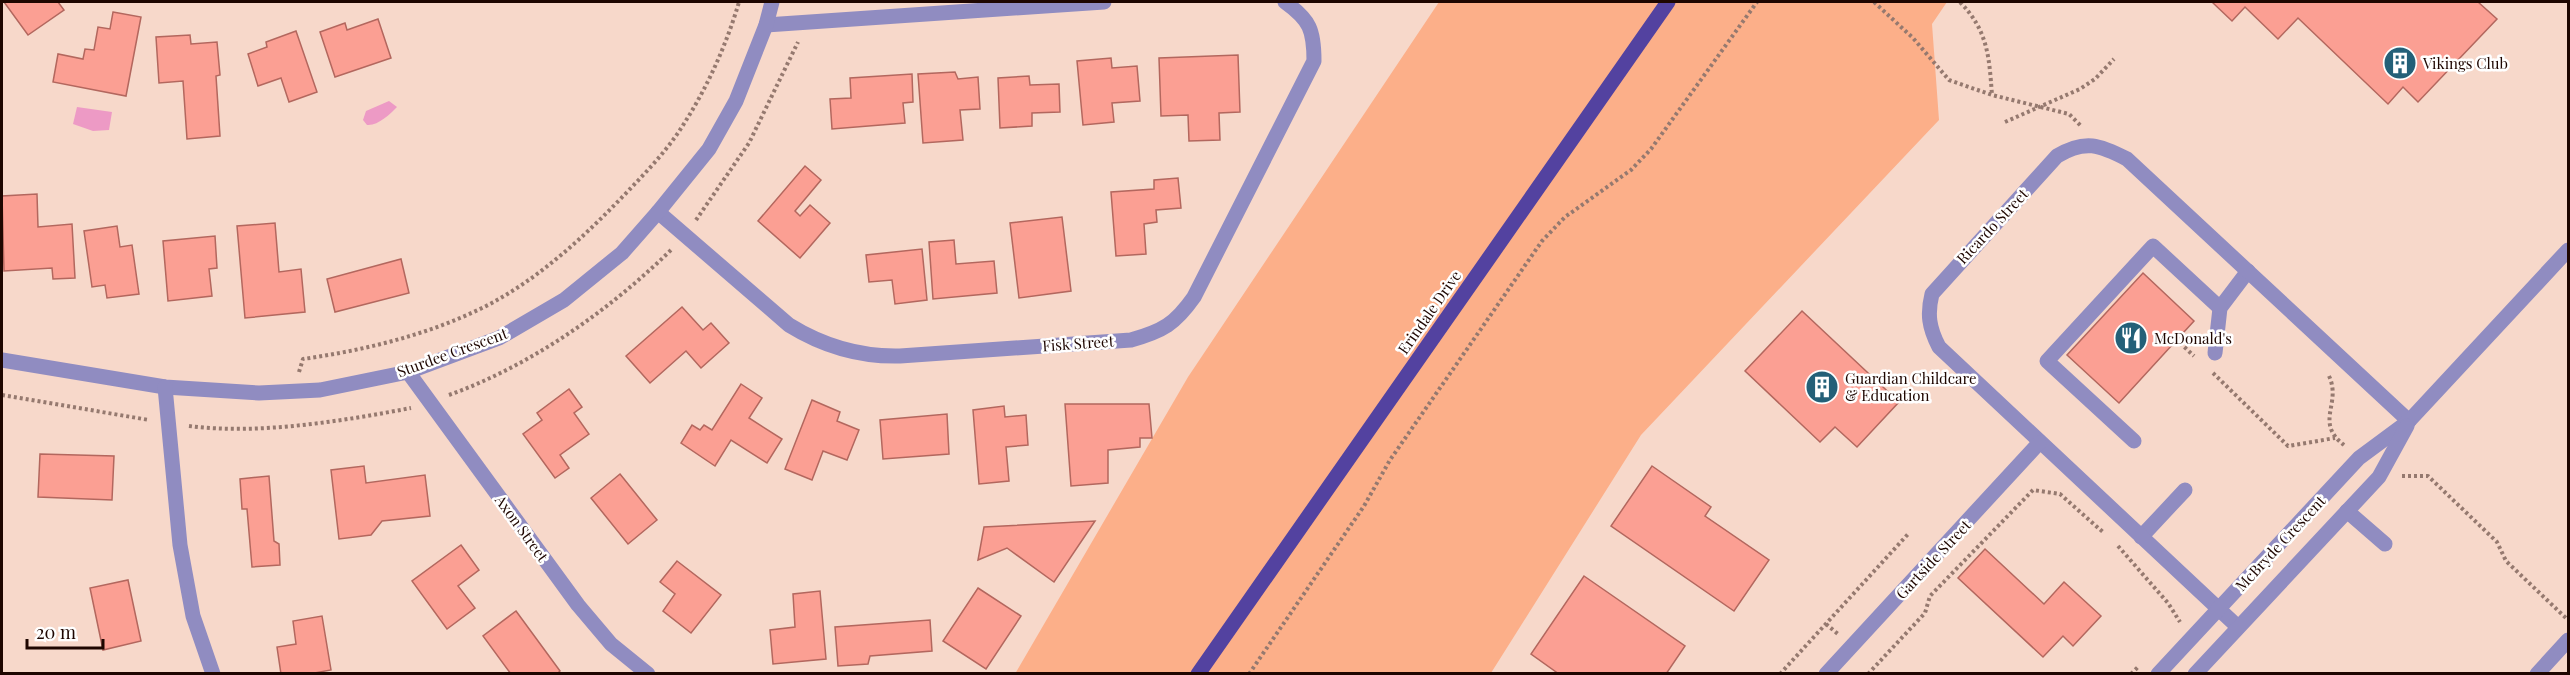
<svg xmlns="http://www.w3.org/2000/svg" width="2570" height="675" viewBox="0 0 2570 675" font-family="'Playfair Display',serif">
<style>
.green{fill:#fcaf89}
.water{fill:#ed9ac5}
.building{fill:#fb9f93;stroke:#b3675e;stroke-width:1.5}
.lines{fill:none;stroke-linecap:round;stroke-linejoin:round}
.path{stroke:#95796f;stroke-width:4;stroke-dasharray:3 3;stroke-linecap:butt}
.minor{stroke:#908cc1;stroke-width:15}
.major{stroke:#5342a0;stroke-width:15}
.labels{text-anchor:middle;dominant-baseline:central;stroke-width:5;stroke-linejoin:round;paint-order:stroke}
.poi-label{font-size:15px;fill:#1e0600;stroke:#fff;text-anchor:start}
.street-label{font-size:15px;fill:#1e0600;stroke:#fff}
</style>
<rect width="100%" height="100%" fill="#f7d8ca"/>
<polygon class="green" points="1439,2 1947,2 1932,24 1939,120 1641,435 1491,673 1015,674 1188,377"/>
<g class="water">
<path d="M 389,101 L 397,107 C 390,114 378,126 367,125 L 363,120 L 366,111 Z"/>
<polygon points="77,107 112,112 109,130 93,131 73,124"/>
</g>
<g class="building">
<polygon points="4,2 58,2 64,10 28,35"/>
<polygon points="2212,2 2478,2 2497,19 2418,102 2403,87 2388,104 2298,18 2278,39 2245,7 2232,21"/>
<polygon points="113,12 141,17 126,96 53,82 58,54 83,59 85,49 94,50 98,27 110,29"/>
<polygon points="378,19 391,58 335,77 320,32 345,23 347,30"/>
<polygon points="296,31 317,92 289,102 281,78 258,86 248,54 267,47 266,42"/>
<polygon points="190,35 191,44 217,42 220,75 216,76 220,136 187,139 183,81 159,83 156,37"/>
<polygon points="1238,55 1240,112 1219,113 1220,140 1189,141 1188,115 1161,116 1159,58"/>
<polygon points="1111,58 1112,68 1137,66 1140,101 1112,103 1114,122 1083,125 1077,61"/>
<polygon points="955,72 958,79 978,77 980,109 960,110 963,140 923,143 918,74"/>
<polygon points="912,74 913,102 903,103 905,123 832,129 830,99 851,98 850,78"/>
<polygon points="1029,76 1030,85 1059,84 1060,112 1032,113 1032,126 1000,128 998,78"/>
<polygon points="805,166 821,180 795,211 800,216 810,205 830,223 800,258 758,221"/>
<polygon points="1178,178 1181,208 1156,210 1157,222 1144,224 1146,254 1116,256 1111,192 1154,189 1154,180"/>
<polygon points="37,194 38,227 72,224 75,278 53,279 52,268 4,271 2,196"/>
<polygon points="1062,217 1071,291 1019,298 1010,223"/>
<polygon points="275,223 279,272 301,269 305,312 245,318 237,226"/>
<polygon points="117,226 120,247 132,245 139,294 107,298 105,285 92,287 84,231"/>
<polygon points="215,236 217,268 209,269 212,296 168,301 163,241"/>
<polygon points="954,240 956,264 994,261 997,293 933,299 929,242"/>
<polygon points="922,249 927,300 895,304 892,280 869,282 866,255"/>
<polygon points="401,259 409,293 335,312 327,279"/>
<polygon points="2143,273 2194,321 2119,403 2067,355"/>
<polygon points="682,307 703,330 711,323 729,343 701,368 686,351 650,383 626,356"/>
<polygon points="1802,311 1899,402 1857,447 1835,427 1820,442 1745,371"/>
<polygon points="741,384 762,398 749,418 782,439 767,463 731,440 715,466 681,443 692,425 700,430 704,425 712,430"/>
<polygon points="569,389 582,407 574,413 589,434 560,455 569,468 555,478 523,434 542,420 537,413"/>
<polygon points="812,400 840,412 837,421 859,430 847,460 823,451 812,480 785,469"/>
<polygon points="1065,404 1149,404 1152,438 1140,438 1140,447 1108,450 1108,483 1071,486"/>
<polygon points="1004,406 1005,417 1026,415 1028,445 1006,447 1009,481 979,484 973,410"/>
<polygon points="947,414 949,454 883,459 880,420"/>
<polygon points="40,454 114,456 112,500 38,497"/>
<polygon points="364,466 366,483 425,475 430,516 382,521 371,535 339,539 331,470"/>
<polygon points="1652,466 1711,507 1705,516 1769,560 1734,611 1611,526"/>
<polygon points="620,474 657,520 628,544 591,498"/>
<polygon points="269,476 274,541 279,544 280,565 252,567 247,509 242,509 240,479"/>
<polygon points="1095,521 1054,582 1007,548 978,560 984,527"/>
<polygon points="461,545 479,570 458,586 475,608 447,629 412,581"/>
<polygon points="1985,549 2044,604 2064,582 2101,616 2073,646 2063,636 2043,657 1958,578"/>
<polygon points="677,561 721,595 691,633 663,611 675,594 660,582"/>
<polygon points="1584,576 1685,646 1666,674 1559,674 1531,654"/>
<polygon points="128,580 141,641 103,650 90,588"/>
<polygon points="978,588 1021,616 986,669 943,641"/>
<polygon points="820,591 826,659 773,664 770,630 795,627 793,594"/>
<polygon points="516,611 560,671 557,674 511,674 483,636"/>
<polygon points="322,616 331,670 309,674 281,674 277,647 296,644 293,621"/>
<polygon points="930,620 932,651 870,656 868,664 838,666 835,627"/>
</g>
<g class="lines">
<g class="path">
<polyline points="1874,2 1913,38 1949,80 1992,95 2069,114 2081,126"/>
<path d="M 1960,2 C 1988,31 1989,56 1992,95"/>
<polyline points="2005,122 2080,89 2095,79 2114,59"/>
<polyline points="696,220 749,143 798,42"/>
<polyline points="2180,343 2194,356"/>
<path d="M 299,372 L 303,359 C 366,350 432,334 490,304 C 544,275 588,233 630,189 C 650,168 670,147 685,122 C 708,86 727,43 739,2"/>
<polyline points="2213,373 2288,446 2335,438"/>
<path d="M 2329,376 C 2342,404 2314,422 2344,445"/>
<polyline points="2,395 149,420"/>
<path d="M 449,395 C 532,365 610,310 672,249"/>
<path d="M 189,426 C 259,435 342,421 411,408"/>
<polyline points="2402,476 2428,476 2497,542 2506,561 2568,620"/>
<polyline points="2118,546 2168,603 2180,622"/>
<polyline points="1826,624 1838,634"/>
<polyline points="1249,674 1364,506 1390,460 1542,241 1565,217 1631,170 1651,149 1757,2"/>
<polyline points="1780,674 1909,533"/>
<polyline points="1868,674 1925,613 1930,596 2033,490 2060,494 2104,533"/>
<polyline points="2131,674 2139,666"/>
</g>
<g class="minor">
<polyline points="766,25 1104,2"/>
<path d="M 658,212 L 789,325 C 823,346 859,357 900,356 L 1131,340 C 1163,331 1175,324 1194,297 L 1314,61 C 1314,30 1310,20 1285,2"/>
<polyline points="2215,353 2220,308 2248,271"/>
<polyline points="2,360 165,387 259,393 320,390 408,372 499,338 564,300 622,253 658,212 709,149 736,101 766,25 772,2"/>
<polyline points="408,372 578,605 611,644 648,674"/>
<polyline points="165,387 180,545 193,616 213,674"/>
<polyline points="2134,441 2047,361 2153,246 2220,308"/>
<polyline points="2347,511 2385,544"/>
<polyline points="2141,537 2185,490"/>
<path d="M 2238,627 L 1939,347 C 1929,328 1927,314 1932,294 L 2057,156 C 2085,139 2100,145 2127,159 L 2409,421"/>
<polyline points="1826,674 2039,443"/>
<polyline points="2158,674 2359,458 2409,421 2568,250"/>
<polyline points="2195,674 2379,477 2407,426"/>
<polyline points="2537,674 2568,640"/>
</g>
<polyline class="major" points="1198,674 1668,2"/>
</g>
<defs>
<g id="building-disc" transform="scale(1.725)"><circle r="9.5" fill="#246078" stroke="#fff"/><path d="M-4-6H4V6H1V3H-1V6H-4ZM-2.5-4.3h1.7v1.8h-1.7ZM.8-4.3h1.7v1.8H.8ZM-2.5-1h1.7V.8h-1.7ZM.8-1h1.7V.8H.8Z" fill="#fff"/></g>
<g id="restaurant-disc" transform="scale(1.725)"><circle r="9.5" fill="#246078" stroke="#fff"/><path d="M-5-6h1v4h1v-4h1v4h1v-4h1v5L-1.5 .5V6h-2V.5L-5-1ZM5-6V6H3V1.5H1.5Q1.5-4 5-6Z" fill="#fff"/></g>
</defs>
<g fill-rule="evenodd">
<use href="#building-disc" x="2400" y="63"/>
<use href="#restaurant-disc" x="2131" y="338"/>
<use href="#building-disc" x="1822" y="387"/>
</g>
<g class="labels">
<g class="poi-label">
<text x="2423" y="63">Vikings Club</text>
<text x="2154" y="338">McDonald's</text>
<text x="1845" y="378">Guardian Childcare<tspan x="1845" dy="17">&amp; Education</tspan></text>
</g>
<g class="street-label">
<text transform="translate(1992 226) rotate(-47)">Ricardo Street</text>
<text transform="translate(1429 312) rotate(-55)">Erindale Drive</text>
<text transform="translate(1078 343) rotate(-4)">Fisk Street</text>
<text transform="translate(452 352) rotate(-20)">Sturdee Crescent</text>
<text transform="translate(522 528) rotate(54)">Axon Street</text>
<text transform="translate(2280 543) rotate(-47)">McBryde Crescent</text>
<text transform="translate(1933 559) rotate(-47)">Gartside Street</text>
</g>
</g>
<rect width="2570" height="675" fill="none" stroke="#1e0600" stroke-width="6"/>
<path d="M27 639v9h76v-9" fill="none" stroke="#1e0600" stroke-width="3"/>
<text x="36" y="639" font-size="18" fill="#1e0600" stroke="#ffffff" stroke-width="4.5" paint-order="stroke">20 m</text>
</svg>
